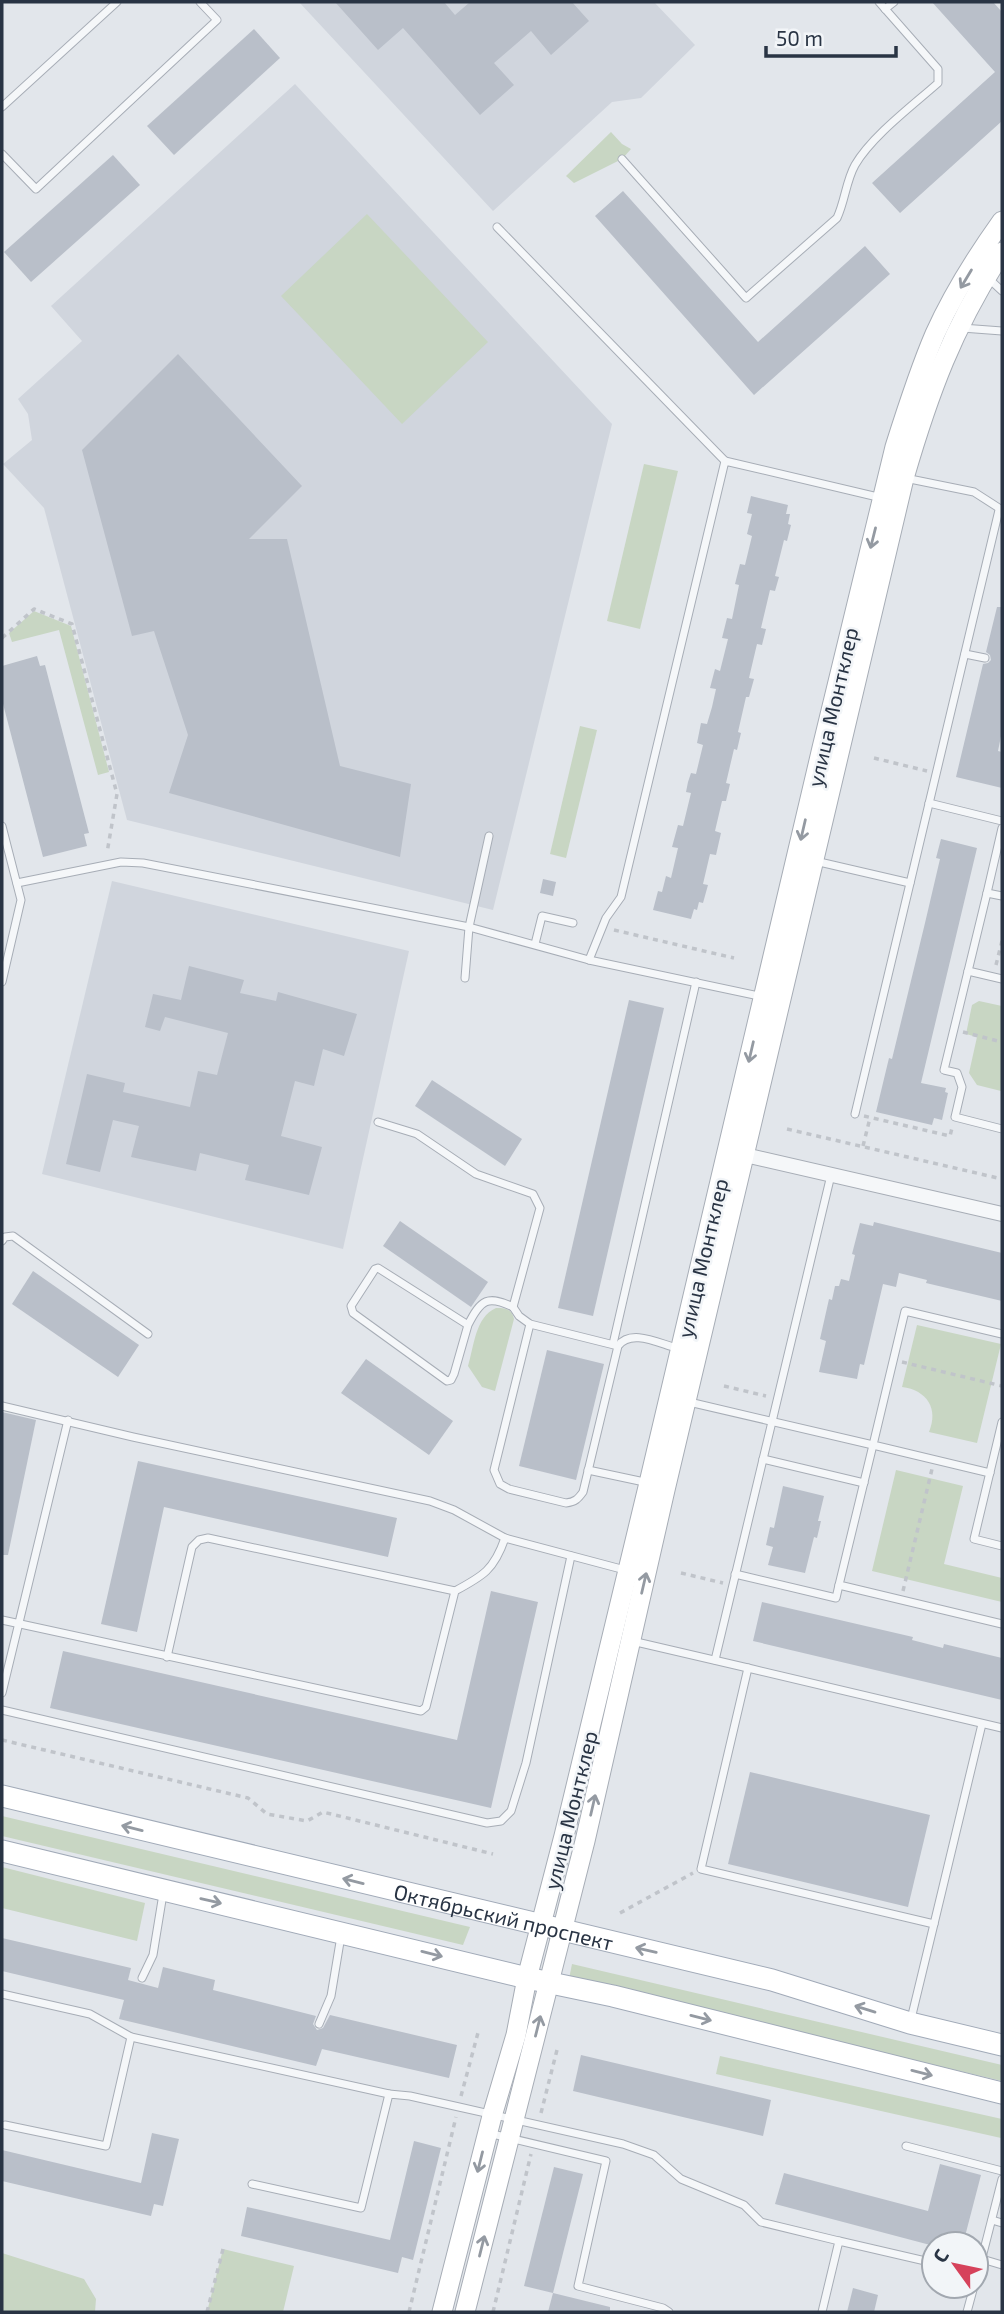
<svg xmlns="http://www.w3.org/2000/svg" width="1004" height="2314" viewBox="0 0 1004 2314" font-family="'Exo 2',sans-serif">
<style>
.built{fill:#d0d5dd}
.green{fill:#c8d6c3}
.building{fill:#b9bfc9}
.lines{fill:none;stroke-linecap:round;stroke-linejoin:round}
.lane-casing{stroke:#a7adb6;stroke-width:9}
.street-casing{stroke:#a7adb6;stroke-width:16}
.secondary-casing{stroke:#a7adb6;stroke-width:21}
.primary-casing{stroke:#a1aab8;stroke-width:23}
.path{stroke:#c0c4ca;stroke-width:3.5;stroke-dasharray:5 5;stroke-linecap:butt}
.lane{stroke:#f5f7f9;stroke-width:7}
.street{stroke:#f5f7f9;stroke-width:14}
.secondary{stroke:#fff;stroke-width:19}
.primary{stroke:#fff;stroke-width:21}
.oneway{stroke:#949aa2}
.labels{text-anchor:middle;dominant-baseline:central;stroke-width:5;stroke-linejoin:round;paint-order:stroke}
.street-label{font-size:21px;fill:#293444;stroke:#f2f5f8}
</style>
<rect width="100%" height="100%" fill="#e2e6eb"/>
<g class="built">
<polygon points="299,2 654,2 695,45 641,98 612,102 493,211"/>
<polygon points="295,84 612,424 493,910 127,820 44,508 3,464 32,440 28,414 18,399 82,341 51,306"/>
<polygon points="112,881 409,951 343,1249 42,1174"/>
</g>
<g class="green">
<polygon points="611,132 622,144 631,149 622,159 574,183 566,176"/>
<polygon points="367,214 488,342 402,424 281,296"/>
<polygon points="644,464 678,471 640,629 607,621"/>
<polygon points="34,611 71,626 109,772 98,775 59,630 12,642 9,633"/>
<polygon points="580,726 597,730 566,858 550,854"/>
<polygon points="979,1001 1002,1006 1001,1091 977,1085 969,1073 977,1037 966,1034 972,1005"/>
<path d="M 496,1308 C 506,1308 512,1309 514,1319 L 495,1391 L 482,1387 L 468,1366 C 474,1347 475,1317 496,1308 Z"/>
<path d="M 917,1325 L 1001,1344 L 977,1443 L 929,1432 C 939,1409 927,1390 902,1387 Z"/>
<polygon points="896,1470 963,1486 944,1564 1002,1578 1002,1602 872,1571"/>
<polygon points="2,1816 470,1927 463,1945 2,1836"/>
<polygon points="2,1867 145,1903 137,1941 2,1908"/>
<polygon points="572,1964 1002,2065 1002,2081 569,1979"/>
<polygon points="720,2056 1002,2119 1001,2138 716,2074"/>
<polygon points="223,2249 294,2266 283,2312 207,2312"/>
<polygon points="2,2253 84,2279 96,2299 95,2312 2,2312"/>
</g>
<g class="building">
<polygon points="335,2 444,2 455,15 470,2 572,2 589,21 551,55 531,31 494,63 514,85 480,115 403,28 378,50"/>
<polygon points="932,2 993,2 1002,12 1002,121 900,213 872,183 995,72"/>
<polygon points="254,29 280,58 174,155 147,126"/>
<polygon points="113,155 140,185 31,282 4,252"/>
<polygon points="623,191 758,342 865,246 890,274 754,395 595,216"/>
<polygon points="178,354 302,486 249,539 287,539 340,766 411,784 400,857 169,793 188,735 154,631 132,636 82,450"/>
<polygon points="751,496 788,505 786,514 790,514 788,524 791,525 787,541 784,540 775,576 779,577 775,591 770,590 761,628 766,629 762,645 757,644 749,678 754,679 749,697 746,697 738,732 741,733 737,750 734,749 726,783 730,784 726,801 722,801 715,831 721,833 716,855 710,854 703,884 708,885 703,903 699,902 697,910 694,909 691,919 653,910 658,891 662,892 666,876 671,878 678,848 672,847 678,825 683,826 691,793 686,792 688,782 691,773 696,774 703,745 697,743 701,723 707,724 712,707 716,689 710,688 715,669 720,671 728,639 722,638 727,618 732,619 739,585 735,584 740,564 745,565 752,536 747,534 752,514 747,513"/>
<polygon points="997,607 1002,607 1002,731 998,751 1002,752 1002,788 956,777 983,664 988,663 991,660 990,655 986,652"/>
<polygon points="37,656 40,666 45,665 89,833 84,834 87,846 43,857 2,700 2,666"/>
<polygon points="941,839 977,848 921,1083 946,1088 945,1092 948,1093 942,1120 934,1118 932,1125 876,1112 889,1058 892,1059 925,923 940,859 936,858"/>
<polygon points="543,879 556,882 553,896 540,893"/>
<polygon points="189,966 244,980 240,993 276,1001 278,992 357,1014 344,1056 323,1049 314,1086 295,1081 281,1136 322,1147 309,1195 245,1180 249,1165 200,1153 196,1171 131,1157 139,1126 113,1120 100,1172 66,1164 87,1074 125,1083 123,1092 190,1107 198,1071 217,1075 228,1033 165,1017 160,1031 145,1027 153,994 181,1000"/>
<polygon points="629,1000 664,1008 593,1316 558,1308"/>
<polygon points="432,1080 522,1139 505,1166 415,1106"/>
<polygon points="400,1221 488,1282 471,1307 383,1246"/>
<polygon points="874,1222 1002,1253 1002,1301 926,1283 927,1280 899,1273 896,1287 883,1284 864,1365 860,1364 857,1379 819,1372 826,1341 820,1339 829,1299 832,1300 835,1286 839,1286 841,1279 849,1281 855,1255 852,1254 860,1223 873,1226"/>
<polygon points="33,1271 139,1345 118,1377 12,1304"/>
<polygon points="547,1350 604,1364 576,1480 519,1466"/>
<polygon points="366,1359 453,1421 429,1455 341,1393"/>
<polygon points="2,1412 36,1420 8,1555 2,1555"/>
<polygon points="138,1461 397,1518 388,1557 164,1507 137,1632 101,1624"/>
<polygon points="783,1486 824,1496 818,1521 821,1521 817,1538 814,1537 805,1573 768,1565 773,1547 766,1545 770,1527 774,1528"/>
<polygon points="491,1591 538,1602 491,1808 50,1708 63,1651 457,1740"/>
<polygon points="762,1602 913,1637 912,1640 943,1648 944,1644 1002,1658 1002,1700 753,1641"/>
<polygon points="750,1772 930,1815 908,1907 728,1864"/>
<polygon points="2,1938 131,1968 128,1980 158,1988 163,1967 215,1980 213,1990 316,2016 313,2024 317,2030 323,2028 330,2015 457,2045 449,2078 322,2049 316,2066 119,2019 124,2000 2,1971"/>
<polygon points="581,2055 771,2100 763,2136 573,2091"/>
<polygon points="152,2133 179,2139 163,2206 154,2204 151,2216 2,2181 2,2150 141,2183"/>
<polygon points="414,2141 441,2148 413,2260 402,2257 398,2273 241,2236 247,2207 390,2240"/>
<polygon points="940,2164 981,2175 963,2244 934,2244 934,2246 775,2204 784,2173 928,2211"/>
<polygon points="554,2167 583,2174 553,2293 524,2286"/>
<polygon points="853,2288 878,2295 874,2312 847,2312"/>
<polygon points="553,2293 610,2307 610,2312 548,2312"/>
</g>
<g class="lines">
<g class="lane-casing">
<g id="lane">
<polyline points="885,9 894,2"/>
<polyline points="2,107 117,2"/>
<polyline points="2,154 36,189 217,20 200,2"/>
<path d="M 622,159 L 746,298 L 837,218 C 845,201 846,181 855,165 C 872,136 912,106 938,83 L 938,69 L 879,2"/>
<polyline points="497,227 725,461"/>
<polyline points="987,277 1002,291"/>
<polyline points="962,328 1002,331"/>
<polyline points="905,478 974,492 1002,510"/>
<polyline points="965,654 985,658"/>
<polyline points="929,803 1002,821"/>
<polyline points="2,826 21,900 2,982"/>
<polyline points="815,861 910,883"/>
<polyline points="17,883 121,862 143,863 469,927 589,960 764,997"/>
<polyline points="987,893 1002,828"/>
<polyline points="1002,896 987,893 944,1070 957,1073 962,1087 955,1117 1002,1129"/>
<polyline points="535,944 542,916 573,923"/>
<polyline points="589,960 606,918 621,897 725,461 882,498"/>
<polyline points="968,971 1002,979"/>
<polyline points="465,978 469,927 489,836"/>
<polyline points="855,1114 999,510"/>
<polyline points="378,1122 417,1134 476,1174 533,1194 540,1208 513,1307 519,1316 530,1324 618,1346"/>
<polyline points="2,1241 5,1237 13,1236 148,1334"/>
<path d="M 530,1324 L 494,1470 L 500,1484 L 509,1489 L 566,1503 C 575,1502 578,1499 583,1492 L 618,1346 C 631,1328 660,1344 677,1348"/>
<path d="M 468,1325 L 454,1374 L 451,1380 L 447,1381 L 353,1313 L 351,1306 L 375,1269 L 378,1268 L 468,1325 C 481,1299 488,1295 513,1307"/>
<polyline points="613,1344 696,982"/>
<polyline points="689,1402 873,1445 839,1585 1002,1624"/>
<polyline points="2,1406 133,1437 430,1501 454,1510 505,1538"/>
<polyline points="1002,1422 974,1539 1002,1546"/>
<polyline points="763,1459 864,1483"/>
<polyline points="588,1470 649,1483"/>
<polyline points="990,1473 873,1445 905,1311 1002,1334"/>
<polyline points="735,1574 836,1598 839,1585"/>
<path d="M 2,1620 L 421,1711 L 426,1707 L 455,1591 C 483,1576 494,1570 505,1538 L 625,1570"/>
<polyline points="632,1641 748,1668 701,1869 934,1924 911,2019"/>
<polyline points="167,1657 192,1547 199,1540 208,1538 455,1591"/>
<polyline points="715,1660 831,1175"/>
<polyline points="748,1668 1002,1728"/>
<polyline points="2,1693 68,1420"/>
<polyline points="2,1710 487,1823 501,1821 511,1811 526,1763 571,1556"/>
<polyline points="934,1924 982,1724"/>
<polyline points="142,1978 153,1955 163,1894"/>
<polyline points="2,1994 90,2014 131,2037 389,2094"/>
<polyline points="319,2024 331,1996 341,1936"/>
<polyline points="5,2125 106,2146 131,2037"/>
<polyline points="488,2133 606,2161 578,2286 663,2308 669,2312"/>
<polyline points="906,2146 1002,2171"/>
<polyline points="252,2184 361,2208 389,2094 410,2096 459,2107 623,2144 654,2155 681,2179 744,2205 761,2222 839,2241"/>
<polyline points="992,2220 1002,2223"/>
<polyline points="982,2259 1002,2265"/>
<polyline points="976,2281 1002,2179"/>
<polyline points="822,2312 839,2241 934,2263"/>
<polyline points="967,2312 974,2286"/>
</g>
</g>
<g class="street-casing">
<polyline id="street" points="745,1155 1002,1214"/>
</g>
<g class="secondary-casing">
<g id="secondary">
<path d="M 442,2312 L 492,2116 L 516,2035 L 527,1978 L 564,1836 L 649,1483 L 822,748 L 895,447 C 907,409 919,371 935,334 C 953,294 977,256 1002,221"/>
<path d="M 465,2312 L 585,1841 L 665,1490 L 904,478 C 929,392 953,327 1002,252"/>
</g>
</g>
<g class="primary-casing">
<g id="primary">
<path id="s1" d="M 2,1796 L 772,1980 L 910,2023 L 1002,2045"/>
<polyline points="2,1851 527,1978 613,1996 1002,2093"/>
</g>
</g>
<g class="path">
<polyline points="2,638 34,609 72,624 117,794 107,853"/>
<polyline points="874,758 927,771"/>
<polyline points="614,930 734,958"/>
<polyline points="996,965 1002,941"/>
<polyline points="963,1032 1002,1042"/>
<polyline points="864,1116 950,1136 952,1128"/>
<polyline points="787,1129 1002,1179"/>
<polyline points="863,1146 870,1118"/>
<polyline points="902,1362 1002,1386"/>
<polyline points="724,1386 766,1396"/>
<polyline points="681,1573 723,1583"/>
<polyline points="903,1591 932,1469"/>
<polyline points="2,1740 248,1798 267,1814 307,1821 323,1812 493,1854"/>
<polyline points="620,1913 693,1873"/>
<polyline points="461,2096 479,2029"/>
<polyline points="541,2113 558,2046"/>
<polyline points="207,2312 223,2249"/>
<polyline points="409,2312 456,2117"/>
<polyline points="493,2312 531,2154"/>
</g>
<use href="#lane" class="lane"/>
<use href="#street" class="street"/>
<use href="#secondary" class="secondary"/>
<use href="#primary" class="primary"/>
</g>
<defs><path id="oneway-shaft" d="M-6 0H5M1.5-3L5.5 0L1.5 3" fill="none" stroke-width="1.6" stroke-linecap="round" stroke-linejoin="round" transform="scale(1.75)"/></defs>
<g class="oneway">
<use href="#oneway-shaft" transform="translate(966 279) rotate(121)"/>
<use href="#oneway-shaft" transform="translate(873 538) rotate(104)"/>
<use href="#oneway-shaft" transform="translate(803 830) rotate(103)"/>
<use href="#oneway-shaft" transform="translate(751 1052) rotate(103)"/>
<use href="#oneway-shaft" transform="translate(644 1583) rotate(-77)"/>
<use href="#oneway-shaft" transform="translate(593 1805) rotate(-77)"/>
<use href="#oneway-shaft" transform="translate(132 1828) rotate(-166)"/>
<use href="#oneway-shaft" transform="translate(353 1881) rotate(-166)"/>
<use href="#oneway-shaft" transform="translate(211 1901) rotate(13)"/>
<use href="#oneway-shaft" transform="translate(646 1950) rotate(-167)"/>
<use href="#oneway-shaft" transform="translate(432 1954) rotate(14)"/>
<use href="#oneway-shaft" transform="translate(865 2009) rotate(-163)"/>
<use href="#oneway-shaft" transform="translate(701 2018) rotate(14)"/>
<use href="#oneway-shaft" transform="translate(538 2026) rotate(-76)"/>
<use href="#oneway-shaft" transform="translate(922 2073) rotate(14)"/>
<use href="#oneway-shaft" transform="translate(480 2162) rotate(104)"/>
<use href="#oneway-shaft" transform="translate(482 2246) rotate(-76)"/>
</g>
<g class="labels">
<g class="street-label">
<text transform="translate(832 707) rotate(-77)">улица Монтклер</text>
<text transform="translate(702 1258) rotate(-77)">улица Монтклер</text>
<text transform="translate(570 1810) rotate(-76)">улица Монтклер</text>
<text stroke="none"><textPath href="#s1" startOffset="516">Октябрьский проспект</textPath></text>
</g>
</g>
<rect width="1004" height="2314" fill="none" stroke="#293444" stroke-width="7"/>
<g transform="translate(955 2265) rotate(303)"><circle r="33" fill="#f2f5f8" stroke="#a2a8b0" stroke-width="2"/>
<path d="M0-5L12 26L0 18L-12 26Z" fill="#d6425b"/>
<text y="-10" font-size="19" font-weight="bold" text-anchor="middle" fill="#293444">С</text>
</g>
<path d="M766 46v10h130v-10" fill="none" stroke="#293444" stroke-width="3.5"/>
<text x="776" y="46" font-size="21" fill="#293444" stroke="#f2f5f8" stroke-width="5" paint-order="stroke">50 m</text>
</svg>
